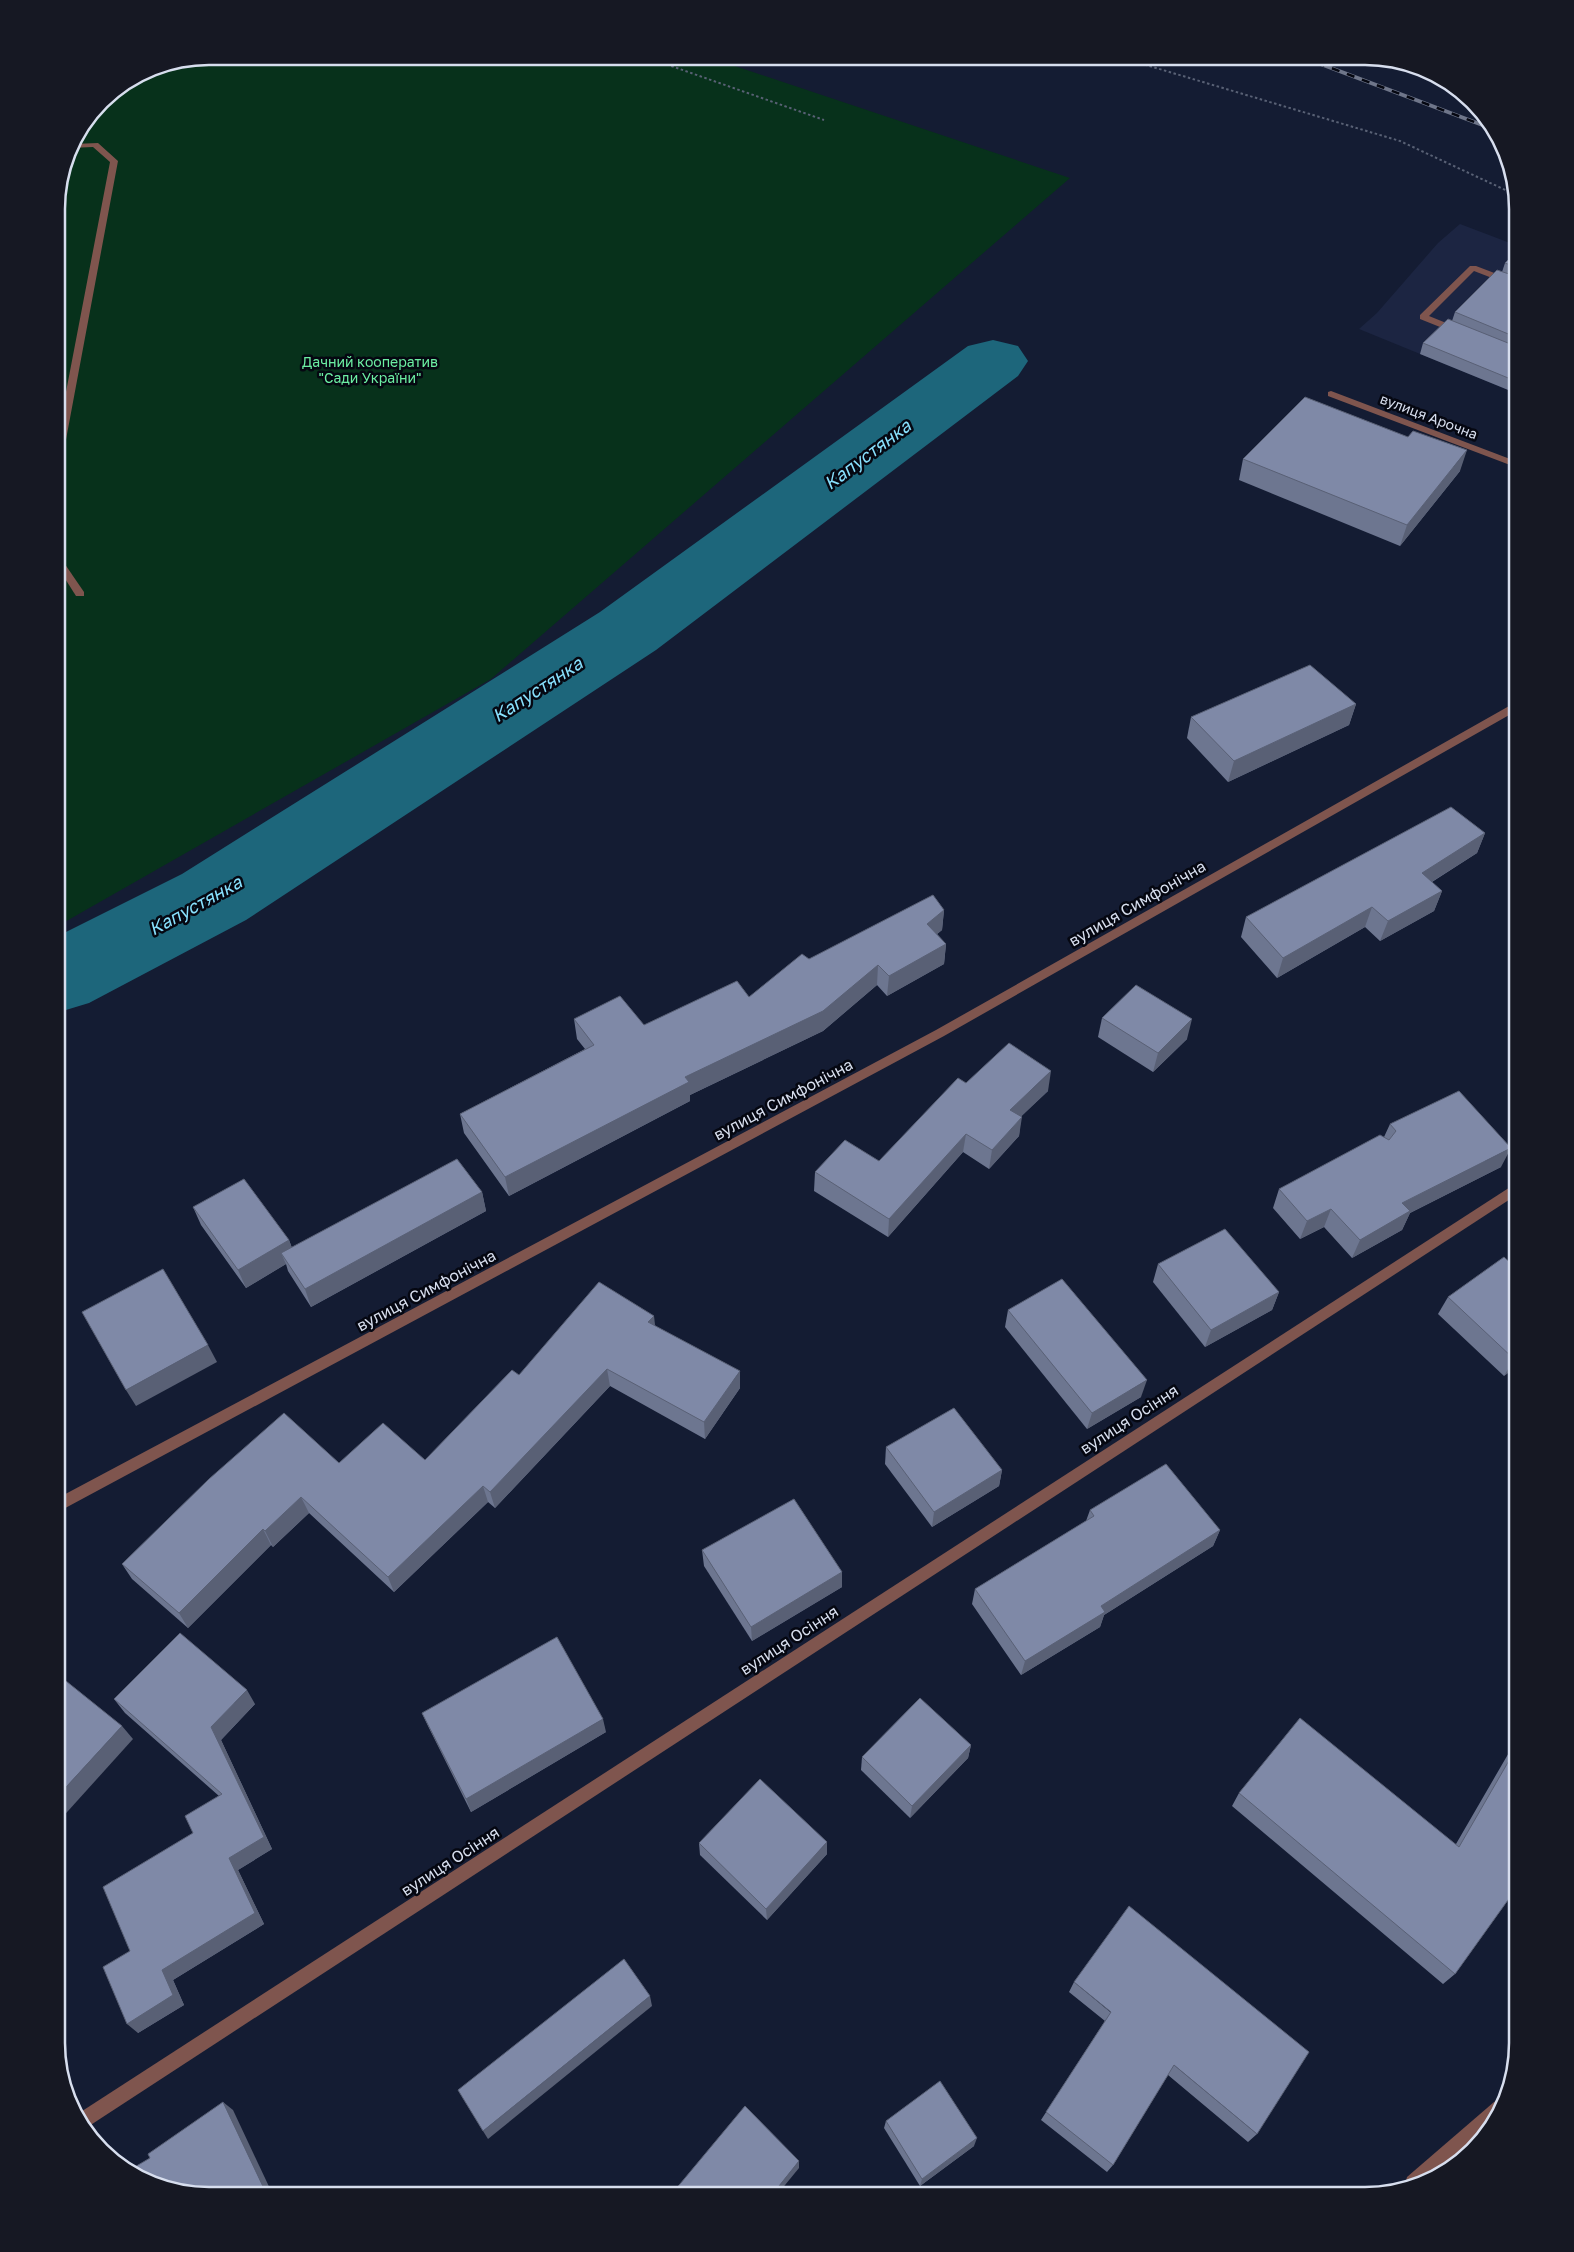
<svg xmlns="http://www.w3.org/2000/svg" width="1574" height="2252" viewBox="0 0 1574 2252" font-family="'Golos Text',sans-serif">
<style>
.built{fill:#1c2542}
.green{fill:#07311b}
.lines{fill:none;stroke-linecap:round;stroke-linejoin:round}
.river{fill:#1d667b;fill-rule:evenodd}
.path{stroke:#596175;stroke-width:2;stroke-dasharray:2.5 2.5;stroke-linecap:butt}
.minor{fill:#7f554e;fill-rule:evenodd}
.rail-casing{stroke:#6f768a;stroke-width:4}
.rail{stroke:#050711;stroke-width:2.5;stroke-dasharray:8;stroke-linecap:butt}
.wall{fill:#6d7690}
.shaded-wall{fill:#596075}
.building{fill:#7f89a7;stroke:#596075}
.labels{text-anchor:middle;dominant-baseline:central;stroke-width:5;stroke-linejoin:round;paint-order:stroke}
.far-park-label{font-size:14px;fill:#6cefa3;stroke:#050711}
.far-street-label{font-size:14px;fill:#d7deee;stroke:#050711}
.street-label{font-size:16px;fill:#d7deee;stroke:#050711}
.water-label{font-size:18px;font-style:italic;fill:#88e1fe;stroke:#050711}
.rim{fill:none;stroke:#d7deee;stroke-width:2.5}
</style>
<rect width="100%" height="100%" fill="#141c33"/>
<polygon class="built" points="1460,224 1518,246 1518,394 1359,329 1377,313 1438,243"/>
<polygon class="green" points="209,56 705,56 1070,178 491,679 56,927 57,200 68,151 101,101 151,68"/>
<g class="lines">
<polygon class="river" points="993,340 1018,346 1028,361 1018,376 656,650 246,920 89,1003 56,1013 56,937 182,874 600,612 968,346"/>
<g class="path">
<polyline points="643,56 824,120"/>
<polyline points="1116,56 1400,141 1514,194"/>
<polyline points="1130,56 1140,62"/>
</g>
<g class="minor">
<polygon points="98,143 118,161 62,461 57,464 57,439 110,162 93,147 70,148 73,144"/>
<polygon points="1470,266 1476,266 1518,282 1518,288 1474,271 1429,316 1461,329 1461,333 1455,333 1420,319 1420,315"/>
<polygon points="1331,391 1518,462 1518,468 1328,396 1328,392"/>
<polygon points="57,556 60,557 84,592 84,596 76,596 57,566"/>
<polygon points="1518,701 1518,710 944,1036 56,1513 56,1499 936,1030"/>
<polygon points="1518,1182 1518,1194 86,2128 77,2119 76,2115"/>
<polygon points="1500,2099 1502,2100 1497,2119 1480,2137 1433,2177 1405,2185 1407,2177 1494,2102"/>
</g>
<g class="rail-casing">
<g id="rail">
<polyline points="1302,57 1493,129"/>
<polyline points="1372,57 1450,85"/>
</g>
</g>
<use href="#rail" class="rail"/>
</g>
<g class="wall">
<polygon points="1518,250 1518,394 1420,354 1423,343 1452,321 1455,312 1502,272 1505,263"/>
<polygon points="1408,437 1460,471 1400,546 1239,480 1243,459"/>
<polygon points="1356,704 1349,725 1228,782 1187,738 1191,717"/>
<polygon points="1485,833 1477,853 1432,882 1442,891 1434,911 1380,941 1365,927 1277,978 1241,937 1246,917"/>
<polygon points="944,910 942,930 937,934 946,944 944,964 887,996 877,985 823,1031 690,1095 690,1101 509,1196 464,1133 460,1114 585,1049 577,1039 574,1019 644,1025 749,997 809,959"/>
<polygon points="1102,1018 1187,1039 1153,1072 1098,1037"/>
<polygon points="966,1083 1048,1091 1021,1116 1019,1136 989,1169 963,1152 888,1237 814,1191 815,1172 879,1161"/>
<polygon points="1390,1124 1501,1167 1410,1213 1402,1230 1352,1258 1324,1227 1300,1239 1273,1208 1279,1189 1384,1137"/>
<polygon points="482,1192 486,1211 311,1307 288,1271 286,1264 246,1288 201,1225 193,1207 289,1240 292,1248"/>
<polygon points="1158,1264 1279,1292 1272,1310 1205,1347 1153,1282"/>
<polygon points="1518,1270 1518,1365 1504,1376 1438,1314 1448,1297"/>
<polygon points="1008,1310 1141,1397 1087,1429 1005,1327"/>
<polygon points="655,1326 740,1388 705,1439 610,1386 495,1508 488,1502 394,1592 309,1513 273,1547 271,1545 188,1628 132,1579 122,1564 339,1463 425,1460 519,1375"/>
<polygon points="886,1447 1002,1470 999,1486 932,1527 885,1464"/>
<polygon points="1090,1510 1220,1530 1213,1546 1104,1615 1100,1627 1021,1675 972,1604 975,1589 1086,1521"/>
<polygon points="702,1550 842,1572 842,1587 752,1641 704,1566"/>
<polygon points="114,1699 255,1704 221,1740 272,1849 238,1870 264,1924 173,1980 184,2005 138,2033 130,1951 193,1833 219,1796 125,1713"/>
<polygon points="422,1713 606,1732 471,1812 428,1726"/>
<polygon points="1518,1737 1518,1886 1455,1974 1443,1984 1232,1806 1239,1793 1456,1844"/>
<polygon points="971,1745 968,1758 910,1818 861,1770 862,1757"/>
<polygon points="699,1843 827,1854 767,1920 700,1855"/>
<polygon points="1074,1982 1257,2134 1248,2142 1168,2075 1113,2165 1107,2172 1041,2120 1105,2021 1069,1992"/>
<polygon points="886,2121 974,2146 920,2186 884,2128"/>
</g>
<g class="shaded-wall">
<polygon points="1467,450 1460,471 1400,546 1407,525"/>
<polygon points="1356,704 1349,725 1228,782 1234,761"/>
<polygon points="1485,833 1477,853 1414,893 1422,873"/>
<polygon points="1442,891 1434,911 1380,941 1388,921"/>
<polygon points="1372,907 1365,927 1277,978 1283,958"/>
<polygon points="944,910 942,930 925,944 927,924"/>
<polygon points="946,944 944,964 887,996 889,976"/>
<polygon points="878,965 877,985 823,1031 690,1095 690,1101 509,1196 505,1177 685,1077"/>
<polygon points="1192,1019 1187,1039 1153,1072 1158,1053"/>
<polygon points="1051,1071 1048,1091 1008,1129 1010,1110"/>
<polygon points="1022,1117 1019,1136 989,1169 992,1150"/>
<polygon points="966,1134 963,1152 888,1237 889,1219"/>
<polygon points="1511,1148 1501,1167 1410,1213 1402,1230 1352,1258 1360,1240 1402,1203"/>
<polygon points="482,1192 486,1211 311,1307 305,1289"/>
<polygon points="1331,1209 1324,1227 1300,1239 1307,1221"/>
<polygon points="289,1240 296,1259 281,1253 286,1264 246,1288 238,1270"/>
<polygon points="1279,1292 1272,1310 1205,1347 1211,1330"/>
<polygon points="654,1316 656,1333 648,1322"/>
<polygon points="208,1345 217,1362 136,1406 126,1390"/>
<polygon points="1518,1356 1518,1365 1504,1376 1514,1359"/>
<polygon points="607,1369 610,1386 495,1508 490,1492"/>
<polygon points="740,1371 740,1388 705,1439 704,1422"/>
<polygon points="1147,1380 1141,1397 1087,1429 1092,1413"/>
<polygon points="1002,1470 999,1486 932,1527 934,1512"/>
<polygon points="483,1486 488,1502 394,1592 388,1577"/>
<polygon points="301,1497 309,1513 273,1547 265,1531"/>
<polygon points="263,1529 271,1545 188,1628 179,1613"/>
<polygon points="1220,1530 1213,1546 1104,1615 1100,1627 1021,1675 1025,1661 1101,1606"/>
<polygon points="842,1572 842,1587 752,1641 751,1627"/>
<polygon points="247,1690 255,1704 221,1740 272,1849 238,1870 264,1924 173,1980 184,2005 138,2033 127,2024 162,1970 229,1858 264,1837 211,1727"/>
<polygon points="603,1719 606,1732 471,1812 466,1799"/>
<polygon points="122,1726 133,1739 59,1821 56,1819 56,1798"/>
<polygon points="971,1745 968,1758 910,1818 912,1806"/>
<polygon points="827,1842 827,1854 767,1920 766,1909"/>
<polygon points="650,1996 652,2006 488,2139 483,2131"/>
<polygon points="223,2102 233,2110 273,2195 267,2195"/>
<polygon points="977,2138 974,2146 920,2186 922,2179"/>
<polygon points="799,2161 799,2168 776,2196 771,2196"/>
</g>
<g class="building">
<polygon points="1518,250 1518,268 1505,263"/>
<polygon points="1497,270 1518,277 1518,338 1455,312"/>
<polygon points="1448,319 1518,347 1518,382 1423,343"/>
<polygon points="1305,397 1408,437 1413,431 1467,450 1407,525 1243,459"/>
<polygon points="1310,665 1356,704 1234,761 1191,717"/>
<polygon points="1451,807 1485,833 1422,873 1442,891 1388,921 1372,907 1283,958 1246,917"/>
<polygon points="933,895 944,910 927,924 946,944 889,976 878,965 823,1011 685,1077 689,1082 505,1177 460,1114 594,1045 574,1019 620,996 644,1025 737,981 749,997 802,954 809,959"/>
<polygon points="1136,985 1192,1019 1158,1053 1102,1018"/>
<polygon points="1009,1043 1051,1071 1010,1110 1022,1117 992,1150 966,1134 889,1219 815,1172 845,1140 879,1161 958,1078 966,1083"/>
<polygon points="1459,1091 1511,1148 1402,1203 1410,1211 1360,1240 1331,1209 1307,1221 1279,1189 1380,1135 1389,1140 1396,1131 1390,1124"/>
<polygon points="457,1159 482,1192 305,1289 281,1253"/>
<polygon points="244,1179 289,1240 238,1270 193,1207"/>
<polygon points="1225,1229 1279,1292 1211,1330 1158,1264"/>
<polygon points="1504,1257 1518,1270 1518,1356 1514,1359 1448,1297"/>
<polygon points="163,1269 208,1345 126,1390 82,1312"/>
<polygon points="1062,1279 1147,1380 1092,1413 1008,1310"/>
<polygon points="599,1282 654,1316 648,1322 740,1371 704,1422 607,1369 490,1492 483,1486 388,1577 301,1497 265,1531 263,1529 179,1613 122,1564 209,1479 284,1413 339,1463 383,1423 425,1460 512,1370 519,1375"/>
<polygon points="954,1408 1002,1470 934,1512 886,1447"/>
<polygon points="1166,1464 1220,1530 1101,1606 1105,1612 1025,1661 975,1589 1094,1516 1090,1510"/>
<polygon points="794,1499 842,1572 751,1627 702,1550"/>
<polygon points="180,1633 247,1690 211,1727 264,1837 229,1858 255,1913 162,1970 173,1995 127,2024 103,1967 130,1951 103,1887 193,1833 185,1816 222,1794 114,1699"/>
<polygon points="557,1637 603,1719 466,1799 422,1713"/>
<polygon points="56,1673 122,1726 56,1798"/>
<polygon points="920,1698 971,1745 912,1806 862,1757"/>
<polygon points="1300,1718 1459,1847 1518,1745 1518,1886 1455,1974 1239,1793"/>
<polygon points="760,1779 827,1842 766,1909 699,1843"/>
<polygon points="1129,1906 1309,2052 1257,2134 1174,2065 1113,2165 1046,2112 1111,2012 1074,1982"/>
<polygon points="624,1959 650,1996 483,2131 458,2090"/>
<polygon points="940,2081 977,2138 922,2179 886,2121"/>
<polygon points="223,2102 267,2195 200,2195 133,2175 128,2171 150,2158 148,2154"/>
<polygon points="745,2106 799,2161 771,2196 670,2196"/>
</g>
<g class="labels">
<g class="far-park-label">
<text x="370" y="361">Дачний кооператив<tspan x="370" dy="16">"Сади України"</tspan></text>
</g>
<g class="far-street-label">
<text transform="translate(1429 416) rotate(21)">вулиця Арочна</text>
</g>
<g class="street-label">
<text transform="translate(1137 903) rotate(-30)">вулиця Симфонічна</text>
<text transform="translate(783 1099) rotate(-28)">вулиця Симфонічна</text>
<text transform="translate(426 1290) rotate(-28)">вулиця Симфонічна</text>
<text transform="translate(1129 1419) rotate(-33)">вулиця Осіння</text>
<text transform="translate(789 1640) rotate(-33)">вулиця Осіння</text>
<text transform="translate(450 1861) rotate(-33)">вулиця Осіння</text>
</g>
<g class="water-label">
<text transform="translate(867 454) rotate(-37)">Капустянка</text>
<text transform="translate(537 689) rotate(-33)">Капустянка</text>
<text transform="translate(195 905) rotate(-29)">Капустянка</text>
</g>
</g>
<path d="M0 0H1574V2252H0ZM209 65H1365A144 144 0 0 1 1509 209V2043A144 144 0 0 1 1365 2187H209A144 144 0 0 1 65 2043V209A144 144 0 0 1 209 65Z" fill="#161823" fill-rule="evenodd"/>
<path class="rim" d="M209 65H1365A144 144 0 0 1 1509 209V2043A144 144 0 0 1 1365 2187H209A144 144 0 0 1 65 2043V209A144 144 0 0 1 209 65Z"/>
</svg>
